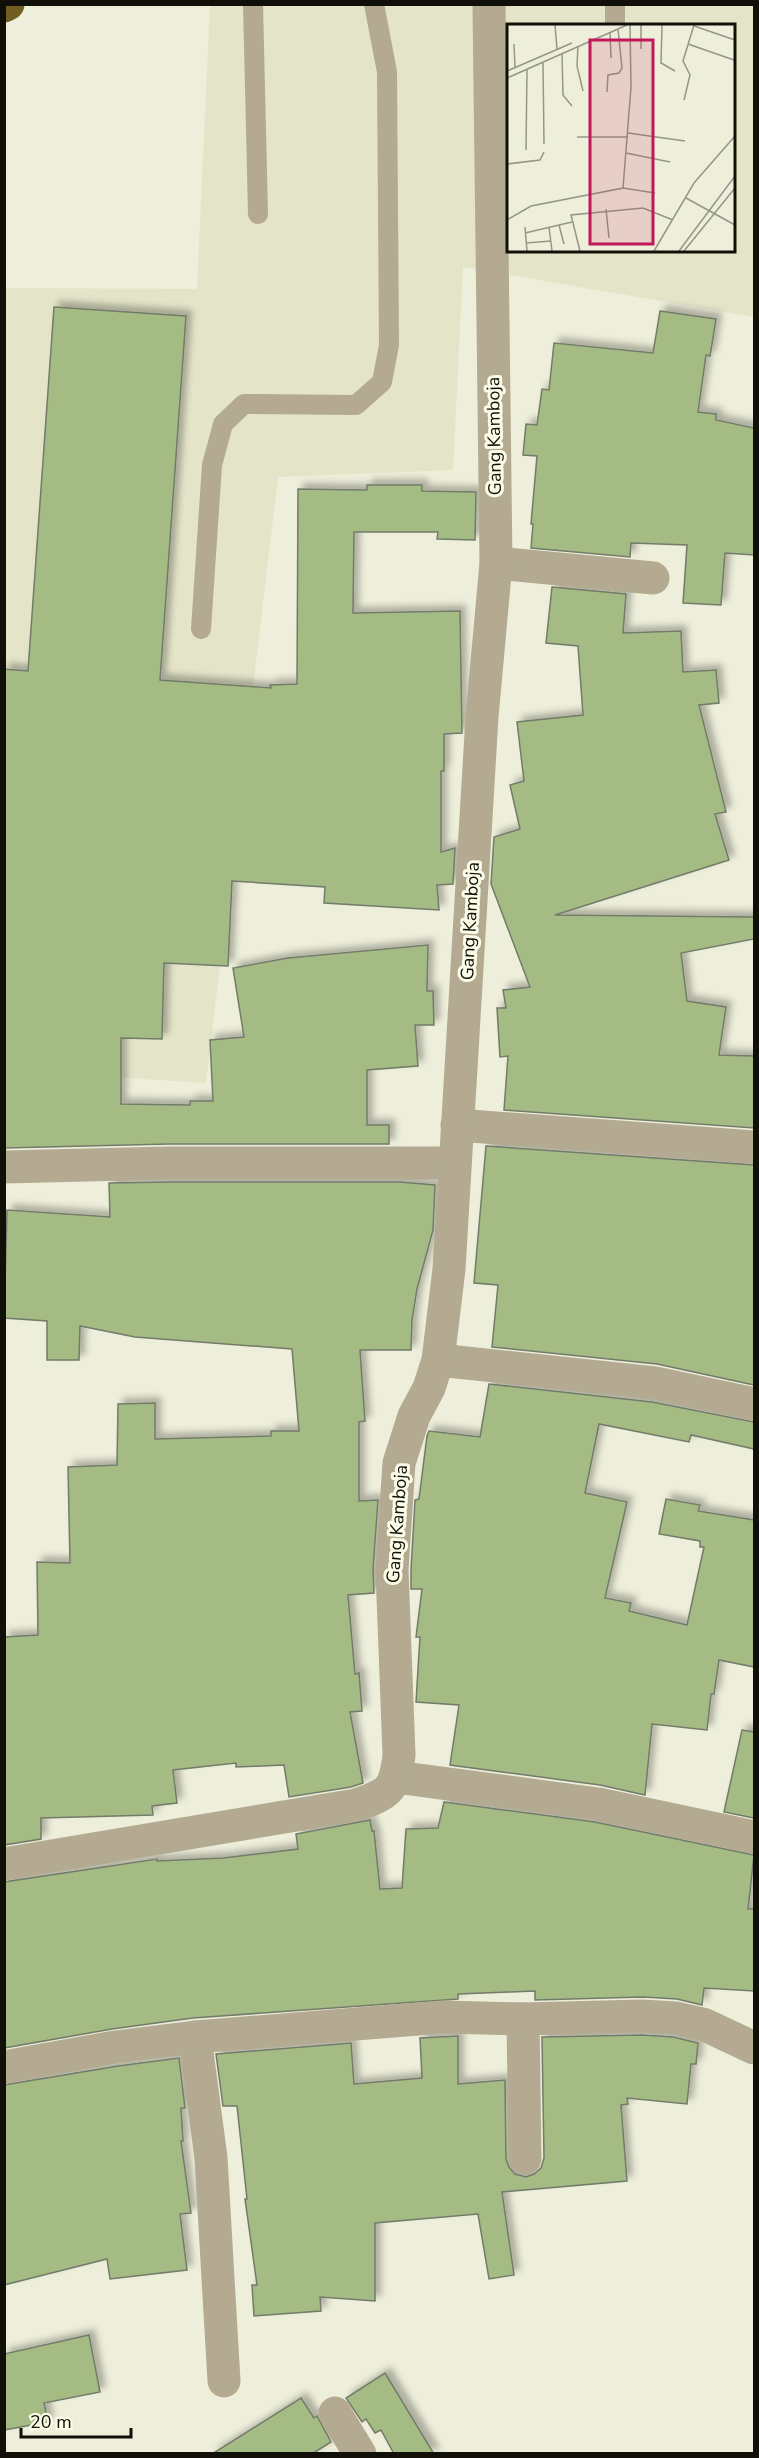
<svg xmlns="http://www.w3.org/2000/svg" width="759" height="2458" viewBox="0 0 759 2458" font-family="'Nunito Sans',sans-serif">
<style>
.built{fill:#e3e4c8;fill-rule:evenodd}
.building{fill:#a4bb84;stroke:#737b6a;stroke-width:1.5;filter:url(#shadow)}
.lines{fill:none;stroke-linecap:round;stroke-linejoin:round}
.lane{stroke:#b3aa91;stroke-width:20}
.street{stroke:#b3aa91;stroke-width:33}
.highway{stroke:#705d22;stroke-width:33}
.labels{text-anchor:middle;dominant-baseline:central;stroke-width:6;stroke-linejoin:round;paint-order:stroke}
.street-label{font-size:18px;fill:#101009;stroke:#fbfce7}
.inset-road{fill:none;stroke:#959686;stroke-width:1.5}
.view{fill:#c2185b;fill-opacity:0.15;stroke:#c2185b;stroke-width:3}
.inset-edge{fill:none;stroke:#101009;stroke-width:3}
</style>
<defs>
<filter id="shadow"><feDropShadow dx="5.5" dy="-5.5" stdDeviation="3" flood-color="#0004"/></filter>
</defs>
<rect width="100%" height="100%" fill="#eeefda"/>
<path class="built" d="M 210,5 L 754,5 L 754,317 L 463,267 L 453,470 L 278,477 L 206,1083 L 5,1070 L 4,288 L 197,289 ZM 508,26 L 734,26 L 734,250 L 508,250 Z"/>
<g class="building">
<polygon points="54,307 186,316 160,680 271,688 270,685 297,684 298,489 367,490 367,485 422,485 422,491 476,492 475,540 437,539 438,532 354,532 353,613 460,611 462,733 444,734 444,771 441,771 441,852 455,848 453,884 437,885 439,910 324,903 325,887 232,881 228,966 164,963 162,1039 121,1038 121,1104 190,1105 190,1101 213,1101 210,1040 244,1037 233,968 288,958 428,945 427,991 433,991 434,1025 415,1025 418,1066 367,1070 367,1125 389,1125 389,1144 169,1144 4,1148 4,669 28,671"/>
<polygon points="660,311 716,319 710,356 706,355 698,412 716,414 716,420 754,428 754,555 725,553 721,605 683,603 687,545 631,543 630,557 531,548 533,524 531,524 537,456 523,455 526,424 537,425 542,389 549,390 554,343 653,353"/>
<polygon points="552,587 626,594 623,633 681,631 683,672 716,670 719,703 699,705 726,812 715,814 729,860 555,915 754,917 754,939 681,953 687,1001 726,1007 719,1055 754,1056 754,1128 504,1110 508,1056 500,1057 497,1008 506,1008 503,990 530,987 491,884 494,837 520,829 510,785 524,781 517,722 583,715 578,646 546,643"/>
<polygon points="486,1146 754,1165 754,1385 657,1364 492,1347 498,1285 474,1283"/>
<polygon points="169,1182 400,1182 435,1185 433,1230 417,1289 412,1320 411,1350 360,1350 365,1421 359,1422 359,1501 378,1500 373,1569 374,1593 348,1595 355,1674 359,1673 362,1711 350,1712 363,1783 351,1787 289,1797 284,1765 236,1767 236,1763 173,1770 177,1803 152,1806 153,1815 41,1818 41,1839 4,1845 4,1637 38,1635 37,1562 70,1563 68,1467 117,1465 118,1404 155,1403 155,1439 271,1436 271,1431 299,1431 292,1349 135,1337 80,1326 79,1360 47,1360 47,1321 4,1318 7,1210 110,1217 109,1183"/>
<polygon points="489,1384 652,1402 754,1422 754,1449 691,1435 689,1442 599,1424 585,1493 627,1502 605,1598 631,1603 629,1611 687,1625 704,1547 700,1547 700,1541 659,1534 666,1499 700,1505 698,1511 754,1520 754,1667 719,1660 714,1694 711,1694 707,1730 652,1724 645,1795 600,1785 450,1765 459,1705 416,1702 420,1637 416,1637 422,1589 411,1589 411,1570 415,1500 419,1499 427,1436 429,1431 480,1437"/>
<polygon points="742,1730 754,1732 754,1818 724,1812"/>
<polygon points="444,1802 595,1822 754,1855 748,1909 754,1909 754,1991 704,1988 702,2005 677,1999 643,1997 535,2000 535,1991 458,1994 458,1999 193,2018 112,2029 4,2048 4,1882 157,1859 157,1861 223,1858 298,1849 296,1834 370,1820 372,1831 374,1831 380,1889 402,1888 406,1829 438,1828"/>
<polygon points="642,2035 673,2037 698,2043 696,2064 691,2064 687,2104 627,2098 628,2104 621,2105 627,2181 502,2192 514,2275 489,2279 478,2214 375,2223 375,2301 320,2297 321,2311 254,2316 252,2285 257,2285 245,2199 247,2199 237,2106 223,2106 216,2054 351,2043 354,2084 422,2078 420,2038 458,2036 458,2084 505,2080 506,2159 509,2167 515,2174 526,2177 534,2174 541,2168 544,2158 542,2037"/>
<polygon points="179,2058 185,2108 181,2108 183,2141 181,2141 191,2213 180,2214 187,2270 110,2279 107,2259 4,2285 4,2085 118,2066"/>
<polygon points="89,2335 100,2392 44,2403 48,2422 4,2430 4,2354"/>
<polygon points="385,2373 434,2454 394,2454 381,2430 375,2433 366,2419 362,2422 346,2398"/>
<polygon points="301,2398 314,2418 317,2416 331,2442 312,2454 212,2454"/>
</g>
<g class="lines">
<g class="lane">
<polyline points="253,4 258,214"/>
<polyline points="615,4 615,26"/>
<polyline points="201,629 212,465 223,424 244,404 356,405 382,382 389,345 387,72 374,4"/>
</g>
<g class="street">
<polyline points="496,563 653,578"/>
<polyline points="457,1125 754,1147"/>
<polyline points="4,1167 169,1163 455,1163"/>
<polyline points="438,1360 655,1383 754,1404"/>
<polyline points="396,1777 598,1804 754,1837"/>
<path d="M 4,1864 L 356,1805 C 389,1794 395,1790 399,1755 L 392,1570 L 399,1463 L 414,1416 L 429,1388 L 438,1360 L 449,1269 L 482,717 L 496,563 L 489,4"/>
<polyline points="523,2019 525,2158"/>
<polyline points="195,2037 211,2158 224,2381"/>
<polyline points="4,2067 115,2047 195,2037 443,2017 523,2019 642,2016 676,2018 703,2024 754,2048"/>
<polyline points="335,2413 360,2454"/>
</g>
<polyline class="highway" points="4,6 8,4"/>
</g>
<g class="labels">
<g class="street-label">
<text transform="translate(494 436) rotate(-91)">Gang Kamboja</text>
<text transform="translate(470 921) rotate(-87)">Gang Kamboja</text>
<text transform="translate(397 1524) rotate(-86)">Gang Kamboja</text>
</g>
</g>
<g transform="translate(507 24)">
<rect width="228" height="228" fill="#eeefda"/>
<path class="inset-road" d="M 48,1 L 50,25M 134,1 L 134,25M 155,1 L 154,39 L 168,47M 187,2 L 228,16M 103,8 L 104,34M 7,20 L 8,43M 181,20 L 227,36M 71,22 L 70,42 L 76,67M 55,30 L 56,71 L 65,82M 36,39 L 37,120M 0,47 L 65,19M 0,54 L 120,1M 100,68 L 101,51 L 112,49 L 115,44 L 111,5M 177,76 L 183,51 L 176,37 L 187,1M 0,99 L 0,122M 121,109 L 178,117M 70,113 L 121,113M 19,126 L 20,46M 119,129 L 163,138M 0,140 L 33,136 L 37,128M 116,164 L 148,169M 179,174 L 228,201M 99,185 L 102,214M 0,196 L 24,182 L 116,164 L 124,63 L 123,1M 52,201 L 57,220M 18,203 L 20,227M 42,203 L 45,227M 18,209 L 65,198M 19,219 L 44,217M 73,227 L 64,191 L 136,184 L 166,196M 147,227 L 187,159 L 228,112M 172,227 L 228,152M 177,227 L 228,164"/>
<path class="view" d="M 83,16 L 146,16 L 146,220 L 83,220 Z"/>
<rect width="228" height="228" class="inset-edge"/>
</g>
<rect width="759" height="2458" fill="none" stroke="#101009" stroke-width="12"/>
<path d="M21 2428v9h110v-9" fill="none" stroke="#101009" stroke-width="3"/>
<text x="30" y="2428" font-size="18" fill="#101009" stroke="#fbfce7" stroke-width="4.5" paint-order="stroke">20 m</text>
</svg>
